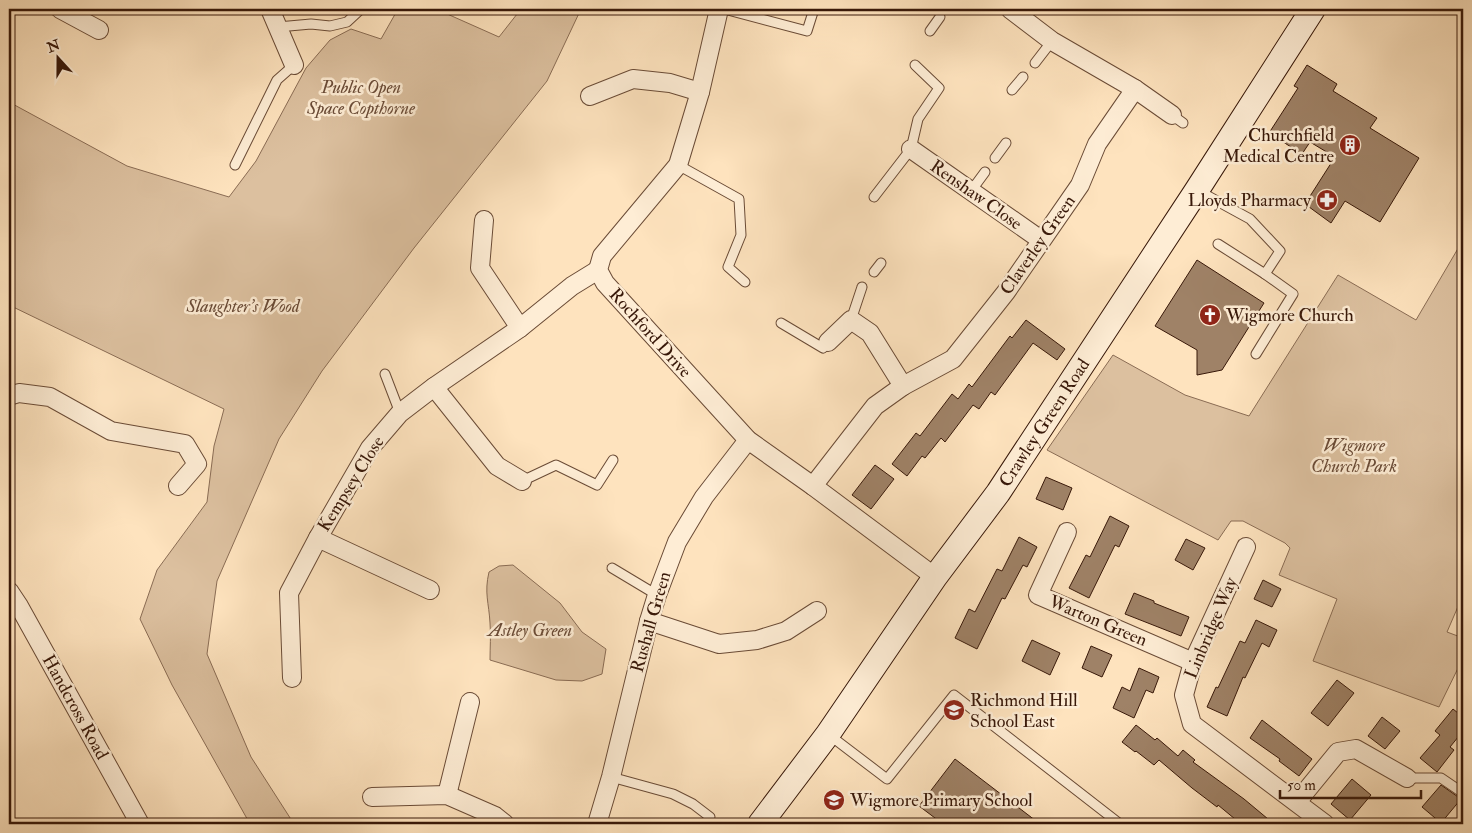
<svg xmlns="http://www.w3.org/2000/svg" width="1472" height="833" viewBox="0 0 1472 833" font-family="'IM FELL Double Pica',serif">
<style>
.green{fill:#dcc09f;stroke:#8a6c54}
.building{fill:#9f8267;stroke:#381809}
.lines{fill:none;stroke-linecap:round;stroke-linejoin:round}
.lane-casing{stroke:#6a4b36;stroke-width:11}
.street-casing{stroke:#6a4b36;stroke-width:20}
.secondary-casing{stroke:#381809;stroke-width:26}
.lane{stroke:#feedd5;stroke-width:9}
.street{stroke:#feedd5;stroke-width:18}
.secondary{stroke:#feedd5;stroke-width:24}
.labels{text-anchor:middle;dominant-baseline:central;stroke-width:5;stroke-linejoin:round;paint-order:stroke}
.park-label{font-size:18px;font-style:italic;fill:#694a36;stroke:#feedd5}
.poi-label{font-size:18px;fill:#381809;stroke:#feedd5;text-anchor:start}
.street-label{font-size:18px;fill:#381809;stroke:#feedd5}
</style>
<rect width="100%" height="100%" fill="#fee3be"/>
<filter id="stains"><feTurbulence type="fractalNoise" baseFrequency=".004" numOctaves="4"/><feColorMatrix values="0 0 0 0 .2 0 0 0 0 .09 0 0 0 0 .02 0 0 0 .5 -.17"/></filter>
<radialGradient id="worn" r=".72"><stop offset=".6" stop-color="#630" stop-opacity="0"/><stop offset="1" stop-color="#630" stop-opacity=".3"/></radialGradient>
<g class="green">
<polygon points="398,9 436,9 499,37 521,9 581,9 547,81 414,248 322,371 279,439 217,581 207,654 251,757 294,824 250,824 172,685 140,619 157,570 207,502 214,446 224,409 9,305 9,102 127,166 229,197 256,161 306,68 330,40 351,29 381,39"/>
<polygon points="1463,240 1463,595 1447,632 1463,638 1463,658 1439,707 1313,661 1337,599 1279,575 1290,548 1285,543 1243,521 1231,521 1218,540 1047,450 1113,355 1185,395 1249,416 1338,275 1416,320"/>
<path d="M 513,565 L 560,603 L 582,632 L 606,649 L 602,674 L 582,681 L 556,680 L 490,660 C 490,648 491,635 490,623 C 489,603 484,593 489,572 L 499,566 Z"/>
</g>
<g class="building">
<polygon points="1307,65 1337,84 1333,91 1377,118 1370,128 1419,158 1380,222 1345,201 1331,223 1305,204 1335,157 1310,142 1302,154 1269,133 1298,88 1294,86"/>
<polygon points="1197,260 1264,303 1222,370 1197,375 1197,350 1155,326"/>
<polygon points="1026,320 1065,349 1057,360 1033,343 995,395 991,392 979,409 973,405 945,442 941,438 925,458 922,456 907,476 892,464 916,433 920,436 952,394 958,399 969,384 972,387 1010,336 1012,338"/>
<polygon points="875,465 894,479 871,509 852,495"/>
<polygon points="1046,477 1072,488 1063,510 1036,499"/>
<polygon points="1110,516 1129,526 1119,547 1115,545 1089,598 1069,588 1086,555 1090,557"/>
<polygon points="1019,537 1037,547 1027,567 1023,565 1005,599 1002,598 977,649 955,638 969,609 975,612 997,569 1002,571"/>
<polygon points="1186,539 1205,548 1193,570 1175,560"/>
<polygon points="1263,580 1281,589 1272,607 1254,599"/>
<polygon points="1134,593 1154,601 1154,603 1189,617 1181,636 1125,614"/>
<polygon points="1256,620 1277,630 1269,647 1262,643 1245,678 1243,677 1227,716 1207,707 1216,687 1218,688 1240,641 1245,643"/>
<polygon points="1032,640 1060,653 1050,675 1022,661"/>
<polygon points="1091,646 1112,655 1102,677 1082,668"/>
<polygon points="1139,668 1159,677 1153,693 1146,690 1134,718 1113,708 1122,687 1130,691"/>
<polygon points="1337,680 1354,693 1328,726 1311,713"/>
<polygon points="1453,709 1463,717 1463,731 1450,747 1454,750 1437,772 1420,758 1440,735 1435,731"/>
<polygon points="1382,717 1400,731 1385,749 1368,736"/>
<polygon points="1262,720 1312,759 1299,776 1279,761 1280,759 1250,738"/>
<polygon points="1136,725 1155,740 1157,738 1178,756 1183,750 1195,760 1193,762 1244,799 1274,824 1241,824 1218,805 1217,807 1192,788 1159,760 1154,765 1136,751 1135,752 1122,742"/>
<polygon points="955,759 1040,824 943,824 919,806"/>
<polygon points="1352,779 1371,795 1350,820 1331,804"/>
<polygon points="1441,785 1461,799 1441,823 1422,807"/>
</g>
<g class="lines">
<g class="lane-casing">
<g id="lane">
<polyline points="724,9 807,31 814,9"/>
<polyline points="278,27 311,24 330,26 347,22 361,9"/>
<polyline points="930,31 940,17"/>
<polyline points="1035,63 1052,41"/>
<polyline points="1012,90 1023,77"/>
<polyline points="1172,115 1183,123"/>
<polyline points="995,158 1006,143"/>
<polyline points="235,165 277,80 294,65"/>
<polyline points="678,165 739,199 741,235 728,267 745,282"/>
<polyline points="1197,190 1250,219 1280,251 1265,274 1218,244"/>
<polyline points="971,191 985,172"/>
<polyline points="874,197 911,149 918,119 939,88 915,65"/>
<polyline points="874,272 881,263"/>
<polyline points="851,320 862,287"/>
<polyline points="781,323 823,348 828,342"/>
<polyline points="1256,354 1293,294 1265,274"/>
<polyline points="385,374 400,413"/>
<polyline points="522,481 556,465 597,485 613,460"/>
<polyline points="612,568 657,595"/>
<polyline points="828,734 887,779 954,695 1120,824"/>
<polyline points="611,777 673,794 693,804 710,817"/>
<polyline points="1407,778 1441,778 1463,793"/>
</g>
</g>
<g class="street-casing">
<g id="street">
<polyline points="60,9 99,30"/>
<polyline points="270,9 294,65"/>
<polyline points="719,9 700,92 678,165 602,256 598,270 605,283 748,440 813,486 935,577"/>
<polyline points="1135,89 1172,115"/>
<polyline points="590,96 633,79 670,83 700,92"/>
<polyline points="911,149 1041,240"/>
<polyline points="484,220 480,268 520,328"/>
<polyline points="828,342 851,320 870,333 903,386"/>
<polyline points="434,387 497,466 522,481"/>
<polyline points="9,396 19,393 50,397 111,431 185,444 197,464 178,486"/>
<polyline points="813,486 875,406 903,386 953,359 1006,292 1080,185 1097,144 1135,89 1052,41 1010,9"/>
<polyline points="1067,532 1038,595 1193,662"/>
<polyline points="318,538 430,590"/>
<polyline points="1246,547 1193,662 1184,695 1192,724 1325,824"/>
<polyline points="9,591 19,606 140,824"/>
<polyline points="649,621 719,644 757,640 786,631 817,611"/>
<polyline points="292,678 289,593 318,538 370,448 400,413 434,387 520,328 572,286 598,270"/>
<polyline points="447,795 470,702"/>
<polyline points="372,797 447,795 495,816 505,824"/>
<polyline points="1297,802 1338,752 1356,749 1407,778"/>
<polyline points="597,824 611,777 649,621 657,595 677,542 704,497 748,440"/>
</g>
</g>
<g class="secondary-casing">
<g id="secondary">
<path id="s1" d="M 760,824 L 828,734 L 935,577 L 998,493 L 1197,190 L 1313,9"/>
</g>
</g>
<use href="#lane" class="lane"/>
<use href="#street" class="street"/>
<use href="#secondary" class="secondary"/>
</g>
<defs>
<g id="building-disc" transform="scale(1.125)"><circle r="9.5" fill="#8f2418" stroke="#feedd5"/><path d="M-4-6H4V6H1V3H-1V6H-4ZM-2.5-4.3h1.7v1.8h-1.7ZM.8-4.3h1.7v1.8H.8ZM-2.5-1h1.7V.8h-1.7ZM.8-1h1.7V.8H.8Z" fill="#fff"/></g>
<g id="pharmacy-disc" transform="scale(1.125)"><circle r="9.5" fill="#8f2418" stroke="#feedd5"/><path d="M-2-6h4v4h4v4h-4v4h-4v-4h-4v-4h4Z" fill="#fff"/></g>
<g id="church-disc" transform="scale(1.125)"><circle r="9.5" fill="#8f2418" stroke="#feedd5"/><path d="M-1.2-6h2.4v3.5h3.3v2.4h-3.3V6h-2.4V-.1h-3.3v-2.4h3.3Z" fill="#fff"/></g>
<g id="school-disc" transform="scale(1.125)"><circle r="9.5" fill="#8f2418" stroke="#feedd5"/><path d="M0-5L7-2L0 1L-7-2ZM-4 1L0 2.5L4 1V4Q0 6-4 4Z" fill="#fff"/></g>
</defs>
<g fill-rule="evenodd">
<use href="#building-disc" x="1350" y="145"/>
<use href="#pharmacy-disc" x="1327" y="200"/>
<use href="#church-disc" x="1210" y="315"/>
<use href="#school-disc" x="954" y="710"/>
<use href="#school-disc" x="834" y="800"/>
</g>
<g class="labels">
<g class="park-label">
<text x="361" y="87">Public Open<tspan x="361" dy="21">Space Copthorne</tspan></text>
<text x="243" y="306">Slaughter's Wood</text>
<text x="1354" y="445">Wigmore<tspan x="1354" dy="21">Church Park</tspan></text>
<text x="530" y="630">Astley Green</text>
</g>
<g class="poi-label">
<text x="1334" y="135" text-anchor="end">Churchfield<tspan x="1334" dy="21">Medical Centre</tspan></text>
<text x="1311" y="200" text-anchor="end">Lloyds Pharmacy</text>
<text x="1226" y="315">Wigmore Church</text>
<text x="970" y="700">Richmond Hill<tspan x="970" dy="21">School East</tspan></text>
<text x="850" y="800">Wigmore Primary School</text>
</g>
<g class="street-label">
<text transform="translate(976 195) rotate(35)">Renshaw Close</text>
<text transform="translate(1038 245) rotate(-55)">Claverley Green</text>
<text transform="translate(650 333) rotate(48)">Rochford Drive</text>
<text stroke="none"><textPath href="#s1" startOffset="492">Crawley Green Road</textPath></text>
<text transform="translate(351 484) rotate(-58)">Kempsey Close</text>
<text transform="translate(1098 621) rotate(23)">Warton Green</text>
<text transform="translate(651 622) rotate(-74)">Rushall Green</text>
<text transform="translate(1211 628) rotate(-67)">Linbridge Way</text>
<text transform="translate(75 707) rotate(61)">Handcross Road</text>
</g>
</g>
<rect width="1472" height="833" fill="none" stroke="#fee3be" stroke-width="30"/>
<rect x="10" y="10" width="1452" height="813" fill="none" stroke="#381809" stroke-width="2.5"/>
<rect x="15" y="15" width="1442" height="803" fill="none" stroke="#381809"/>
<g transform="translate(58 58) rotate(339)" stroke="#feedd5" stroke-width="4" paint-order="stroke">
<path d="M0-4L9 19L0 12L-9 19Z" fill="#381809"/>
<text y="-8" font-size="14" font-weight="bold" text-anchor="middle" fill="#381809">N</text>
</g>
<path d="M1280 790v8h141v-8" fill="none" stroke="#381809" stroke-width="2.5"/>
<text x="1287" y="790" font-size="15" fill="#381809" stroke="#feedd5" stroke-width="4" paint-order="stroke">50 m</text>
<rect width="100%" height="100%" filter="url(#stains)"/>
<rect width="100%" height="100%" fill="url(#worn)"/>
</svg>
